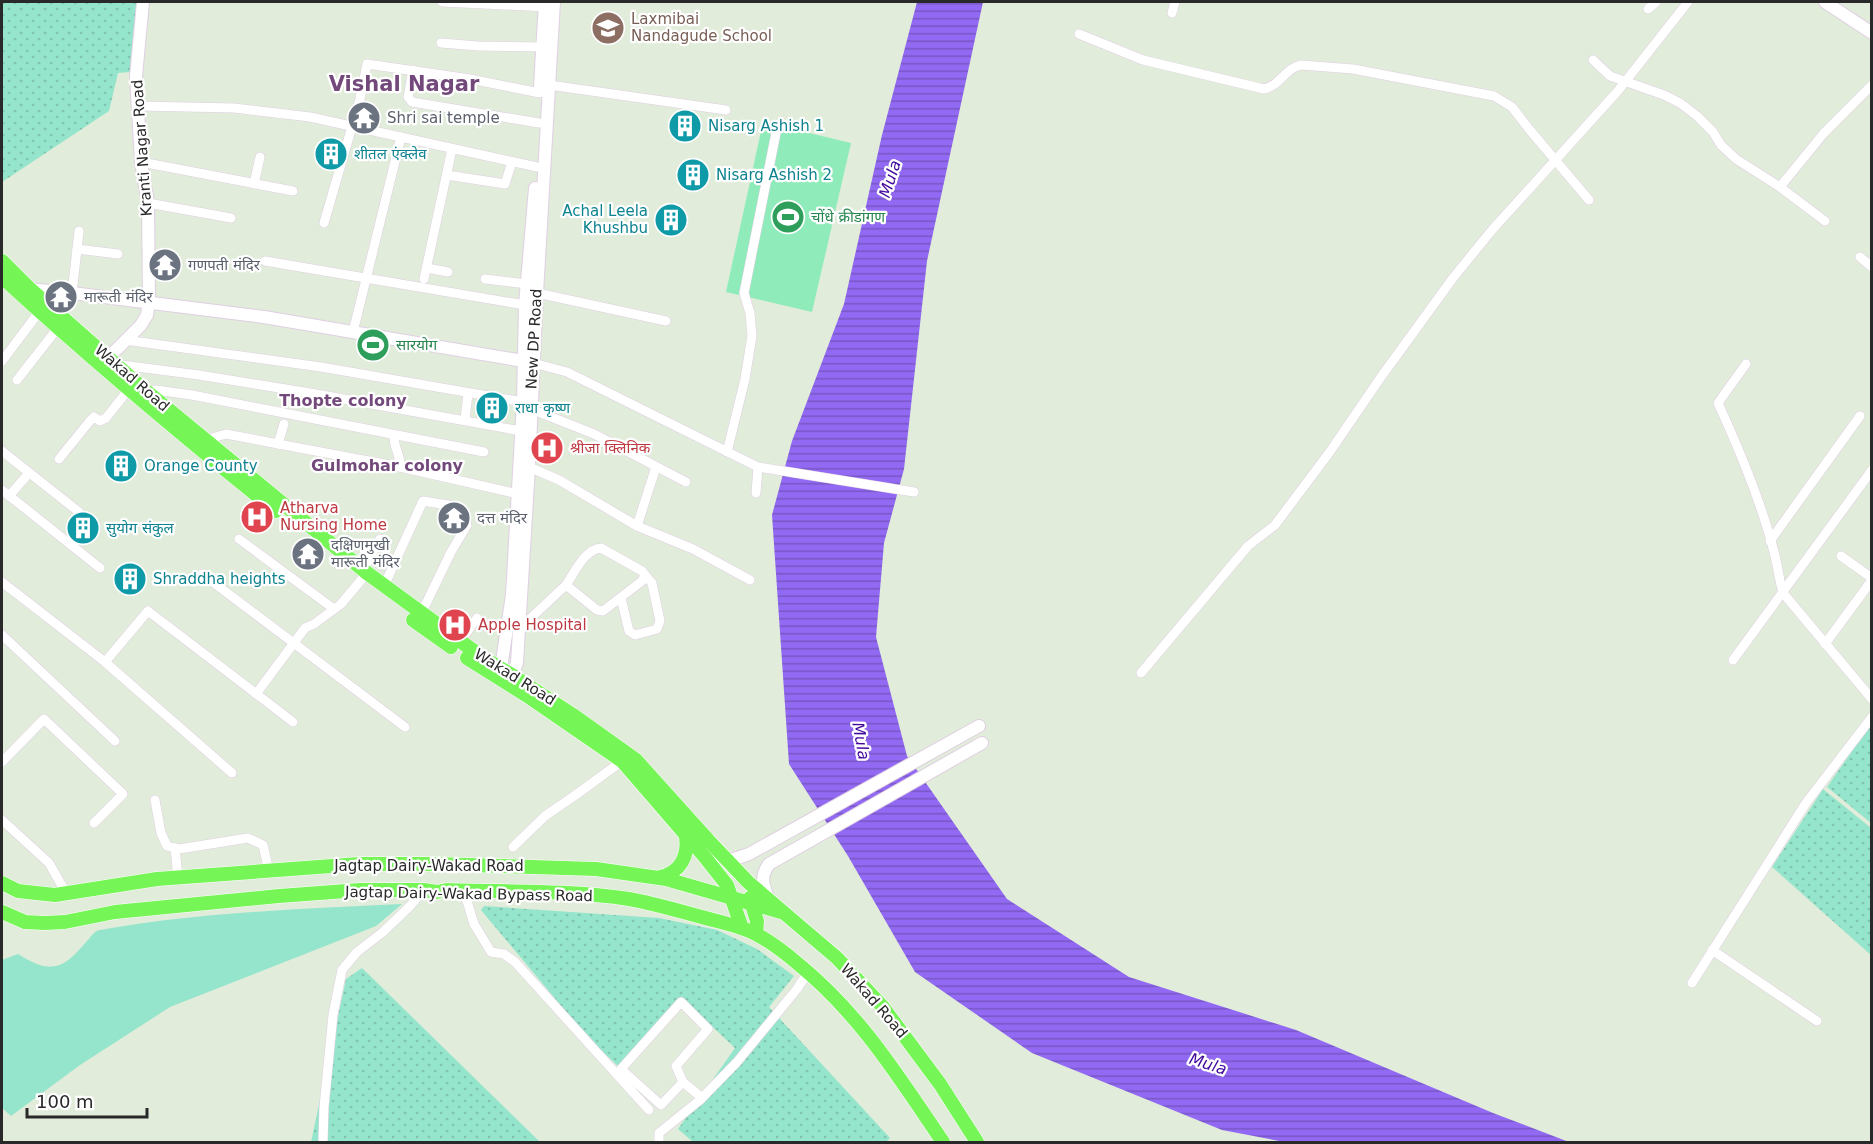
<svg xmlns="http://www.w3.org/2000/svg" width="1873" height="1144" viewBox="0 0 1873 1144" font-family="'DejaVu Sans','Noto Sans Devanagari',sans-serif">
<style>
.grass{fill:url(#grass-dots)}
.park{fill:#94e5cc}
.pitch{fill:#8fecba}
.water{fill:url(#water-rules)}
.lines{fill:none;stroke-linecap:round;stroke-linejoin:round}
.street-casing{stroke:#e0cfe3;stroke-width:10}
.secondary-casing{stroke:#e0cfe3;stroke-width:14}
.primary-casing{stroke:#fff;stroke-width:15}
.street{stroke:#fff;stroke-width:9}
.secondary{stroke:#fff;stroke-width:12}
.primary{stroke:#75f556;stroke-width:14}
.labels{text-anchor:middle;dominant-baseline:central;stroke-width:4.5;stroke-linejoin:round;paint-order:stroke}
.education-label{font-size:15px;fill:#785e54;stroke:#fff;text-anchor:start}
.worship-label{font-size:15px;fill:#5b616d;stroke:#fff;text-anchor:start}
.culture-label{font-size:15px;fill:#0d838f;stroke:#fff;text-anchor:start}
.street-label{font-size:15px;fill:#292929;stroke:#fff}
.leisure-label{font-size:15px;fill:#27864d;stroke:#fff;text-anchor:start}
.health-label{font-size:15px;fill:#be3a42;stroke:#fff;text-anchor:start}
.water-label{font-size:16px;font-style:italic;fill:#41099d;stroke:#fff}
.neighbourhood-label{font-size:16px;font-weight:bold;fill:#73487b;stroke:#fff}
.district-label{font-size:21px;font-weight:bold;fill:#73487b;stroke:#fff}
</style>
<defs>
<pattern id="grass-dots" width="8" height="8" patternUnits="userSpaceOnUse" patternTransform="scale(1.5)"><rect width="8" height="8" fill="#94e5cc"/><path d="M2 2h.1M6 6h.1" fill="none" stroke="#80c4af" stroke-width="1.8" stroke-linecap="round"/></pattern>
<pattern id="water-rules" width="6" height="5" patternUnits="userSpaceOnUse" patternTransform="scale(1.5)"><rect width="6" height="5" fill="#9269f2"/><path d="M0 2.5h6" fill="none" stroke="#7756c4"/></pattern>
</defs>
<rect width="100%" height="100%" fill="#e1ecda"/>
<g class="grass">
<polygon points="2,2 138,2 130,72 118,73 109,111 2,182"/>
<polygon points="1871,724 1871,823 1827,787"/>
<polygon points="1823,789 1871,828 1871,955 1772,867"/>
<polygon points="484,906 659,918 717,930 757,949 794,976 769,1007 890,1138 886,1142 693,1142 678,1129 735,1048 681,997 618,1066 588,1038 481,910"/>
<polygon points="362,968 540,1142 311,1142 346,979"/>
</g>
<path class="park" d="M 402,904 L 376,926 L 170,1007 L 80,1065 L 11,1116 L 2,1108 L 2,960 L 18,954 C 50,974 62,971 87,941 C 92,936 94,931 100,930 C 200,912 301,909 402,904 Z"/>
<polygon class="pitch" points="763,122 851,143 812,312 726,292"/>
<polygon class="water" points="917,2 983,2 927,261 904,469 884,543 876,637 907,756 1007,899 1129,977 1296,1030 1493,1113 1569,1142 1285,1142 1222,1130 1032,1053 915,972 848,856 789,764 772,515 792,441 844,304 882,135"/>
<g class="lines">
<g class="street-casing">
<g id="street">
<polyline points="442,2 548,7"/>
<polyline points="1648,9 1656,2"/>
<polyline points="1172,13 1175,2"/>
<path d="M 1079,34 L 1143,60 L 1264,89 C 1280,86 1285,68 1301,65 L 1353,69 L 1494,96 L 1512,107 L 1529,129 L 1589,200"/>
<polyline points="441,43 478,46 542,47"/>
<polyline points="1593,60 1610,76 1664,95 1680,103 1697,116 1713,132 1721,145 1736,159 1780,187 1825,221"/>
<polyline points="413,70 408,97 412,102 539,123"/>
<polyline points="549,85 726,110"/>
<polyline points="138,106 234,108 310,117 537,167"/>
<polyline points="141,162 293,191"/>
<polyline points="447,175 505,184 512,162"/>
<polyline points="254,184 260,157"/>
<polyline points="1780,187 1824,133 1872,85"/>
<polyline points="148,203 231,218"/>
<polyline points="324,223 360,99 367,64 470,79 540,93"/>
<polyline points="77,249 79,231"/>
<polyline points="1860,257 1872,267"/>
<polyline points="265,261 525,305"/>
<polyline points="427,268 448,272"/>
<polyline points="424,279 452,149"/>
<polyline points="485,279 527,284"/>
<polyline points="72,293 77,249 118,254"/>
<polyline points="537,293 666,321"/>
<polyline points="353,332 401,137"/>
<polyline points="125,340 321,367 523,402"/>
<polyline points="2,361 39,312"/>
<polyline points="533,363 567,372 758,467 914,492"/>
<polyline points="114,364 199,375 316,394 521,431"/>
<path d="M 1746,364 L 1718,403 C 1740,451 1761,501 1774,552 C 1778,566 1779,580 1783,593 L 1872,699"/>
<polyline points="17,380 57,329"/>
<polyline points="146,391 156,390 192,395 484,452"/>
<polyline points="531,409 594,434 686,482"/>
<polyline points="465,420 468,393"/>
<path d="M 394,435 C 393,447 401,455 400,467"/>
<polyline points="207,441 212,438 226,434 400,467 518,494"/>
<polyline points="278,444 284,424"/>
<polyline points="2,451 79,512"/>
<polyline points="727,452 745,379 752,336 750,313 744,293 776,133"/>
<polyline points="59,459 89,422 94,417 100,421 106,418 129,389"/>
<polyline points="529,467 559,480 637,526 693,549 750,580"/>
<polyline points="2,490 100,568"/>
<polyline points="756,493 758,467"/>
<polyline points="9,496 29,473"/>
<polyline points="637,526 656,467"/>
<polyline points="239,539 334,609"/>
<polyline points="1770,541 1860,416"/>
<polyline points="1841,556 1872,578"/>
<polyline points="363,570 380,539"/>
<polyline points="202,574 405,727"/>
<polyline points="2,582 105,662 232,773"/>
<polyline points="384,586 423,501 454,506"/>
<polyline points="621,598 629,631 635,635 657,629 660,621 652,583 645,575"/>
<polyline points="421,614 451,552 467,525"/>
<path d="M 518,630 L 566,585 L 597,610 L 603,611 L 642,581 L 645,575 L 642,571 L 601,548 C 585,549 575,572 566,585"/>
<polyline points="2,635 115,741"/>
<polyline points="460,642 477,618"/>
<polyline points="1825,644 1872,580"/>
<polyline points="1733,660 1872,470"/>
<polyline points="105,662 148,611 293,722"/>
<polyline points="1141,673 1248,546 1275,525 1329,453 1381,377 1453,278 1492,230 1617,92 1688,2"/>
<polyline points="256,694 305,628 314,624 341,604 367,573"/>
<polyline points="2,762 44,719 123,794 94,823"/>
<polyline points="155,800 161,833 167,846 179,849 248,838 263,845 269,871"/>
<polyline points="2,820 49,863 66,893"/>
<polyline points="513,847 545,816 577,794 622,761"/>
<polyline points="175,848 178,878"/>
<polyline points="464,891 474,924 491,952 504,954 515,962 649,1110"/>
<polyline points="1712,950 1817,1021"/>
<polyline points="1692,983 1806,803 1872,717"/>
<polyline points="683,1082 661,1105 621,1069 681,1002 708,1029 676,1066 683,1082 702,1098"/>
<polyline points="323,1142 324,1107 333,1015 342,970 357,952 383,932 409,907 424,890"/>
<polyline points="659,1142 659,1133 700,1100 737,1062 797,989 808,972"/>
</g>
</g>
<g class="secondary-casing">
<g id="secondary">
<polyline points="1825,2 1872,33"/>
<polyline points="540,86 545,2"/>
<polyline points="27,289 72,293 264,317 529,362"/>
<polyline points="101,365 141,325 147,315 149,302 148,203 141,162 136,76 143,2"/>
<polyline points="501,668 512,595 523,402 525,305 535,188"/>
<polyline points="512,675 517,663 529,467 537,293 554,2"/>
<polyline points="728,861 749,854 979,726"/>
<path d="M 769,901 C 764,887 759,877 769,864 L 982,743"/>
</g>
</g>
<g class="primary-casing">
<g id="primary">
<polyline points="2,261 29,288 146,391 367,573 482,657 512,675 573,715 636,760 708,840 749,883 837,958 882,1006 940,1084 977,1142"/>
<path d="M 2,277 C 90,358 182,435 276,511"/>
<polyline points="413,620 451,647"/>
<polyline points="467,658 526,695 622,761 704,856 727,885 742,928"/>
<path d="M 660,877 C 680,873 689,856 686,836"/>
<polyline points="2,883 18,891 55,895 157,879 359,864 435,864 596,869 666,879 781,912"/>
<polyline points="750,898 757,921 756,934"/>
<path d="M 2,912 L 25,922 L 45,923 L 65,922 L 115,912 L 279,896 L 360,890 L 424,890 L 437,892 L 447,890 C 508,892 570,890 629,899 C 658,904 685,913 713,920 C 728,924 742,927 756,934 C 771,942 784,952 797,963 C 860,1014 898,1076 943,1142"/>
</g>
</g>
<use href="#street" class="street"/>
<use href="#secondary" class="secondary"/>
<use href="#primary" class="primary"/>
</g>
<defs>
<g id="school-disc" transform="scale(1.725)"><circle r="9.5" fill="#8d6e63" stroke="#fff"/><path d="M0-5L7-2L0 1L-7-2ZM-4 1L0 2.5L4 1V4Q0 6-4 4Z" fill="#fff"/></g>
<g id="temple-disc" transform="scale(1.725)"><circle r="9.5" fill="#6b7280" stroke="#fff"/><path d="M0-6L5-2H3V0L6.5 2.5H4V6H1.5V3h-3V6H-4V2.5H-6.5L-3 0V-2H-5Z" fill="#fff"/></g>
<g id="building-disc" transform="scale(1.725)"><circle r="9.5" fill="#0f9aa8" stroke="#fff"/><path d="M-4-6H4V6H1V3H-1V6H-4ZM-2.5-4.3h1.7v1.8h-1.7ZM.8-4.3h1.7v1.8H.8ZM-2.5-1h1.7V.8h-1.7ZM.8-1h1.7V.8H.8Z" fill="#fff"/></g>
<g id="stadium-disc" transform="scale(1.725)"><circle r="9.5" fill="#2e9e5b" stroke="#fff"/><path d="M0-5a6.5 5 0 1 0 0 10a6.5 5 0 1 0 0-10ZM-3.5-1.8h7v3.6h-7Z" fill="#fff"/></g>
<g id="hospital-disc" transform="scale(1.725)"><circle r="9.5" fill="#e0444e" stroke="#fff"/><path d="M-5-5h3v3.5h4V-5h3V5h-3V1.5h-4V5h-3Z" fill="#fff"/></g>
</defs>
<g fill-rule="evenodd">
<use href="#school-disc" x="608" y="28"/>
<use href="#temple-disc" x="364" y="118"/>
<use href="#building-disc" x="685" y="126"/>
<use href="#building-disc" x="331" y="154"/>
<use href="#building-disc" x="693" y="175"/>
<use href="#stadium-disc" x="788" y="217"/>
<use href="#building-disc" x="671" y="220"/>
<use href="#temple-disc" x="165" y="265"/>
<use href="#temple-disc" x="61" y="297"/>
<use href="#stadium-disc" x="373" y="345"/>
<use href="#building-disc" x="492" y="408"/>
<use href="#hospital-disc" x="547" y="448"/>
<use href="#building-disc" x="121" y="466"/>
<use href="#hospital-disc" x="257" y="517"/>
<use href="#temple-disc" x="454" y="518"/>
<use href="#building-disc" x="83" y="528"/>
<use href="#temple-disc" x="308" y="554"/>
<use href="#building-disc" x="130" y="579"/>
<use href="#hospital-disc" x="455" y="625"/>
</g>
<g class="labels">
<g class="education-label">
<text x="631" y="19">Laxmibai<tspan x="631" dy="17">Nandagude School</tspan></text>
</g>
<g class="worship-label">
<text x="387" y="118">Shri sai temple</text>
<text x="188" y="265">गणपती मंदिर</text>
<text x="84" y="297">मारूती मंदिर</text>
<text x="477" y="518">दत्त मंदिर</text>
<text x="331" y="545">दक्षिणमुखी<tspan x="331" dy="17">मारूती मंदिर</tspan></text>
</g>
<g class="culture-label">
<text x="708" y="126">Nisarg Ashish 1</text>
<text x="354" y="154">शीतल एंक्लेव</text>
<text x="716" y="175">Nisarg Ashish 2</text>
<text x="648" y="211" text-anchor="end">Achal Leela<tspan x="648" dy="17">Khushbu</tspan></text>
<text x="515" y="408">राधा कृष्ण</text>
<text x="144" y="466">Orange County</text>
<text x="106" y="528">सुयोग संकुल</text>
<text x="153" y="579">Shraddha heights</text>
</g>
<g class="street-label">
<text transform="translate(142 148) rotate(-94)">Kranti Nagar Road</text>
<text transform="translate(534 339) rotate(-87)">New DP Road</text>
<text transform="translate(132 378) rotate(41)">Wakad Road</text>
<text transform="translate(515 677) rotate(32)">Wakad Road</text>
<text x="429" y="866">Jagtap Dairy-Wakad Road</text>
<text transform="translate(469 894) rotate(1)">Jagtap Dairy-Wakad Bypass Road</text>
<text transform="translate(874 1001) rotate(49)">Wakad Road</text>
</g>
<g class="leisure-label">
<text x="811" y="217">चोंधे क्रीडांगण</text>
<text x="396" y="345">सारयोग</text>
</g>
<g class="health-label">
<text x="570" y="448">श्रीजा क्लिनिक</text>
<text x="280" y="508">Atharva<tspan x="280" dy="17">Nursing Home</tspan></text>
<text x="478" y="625">Apple Hospital</text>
</g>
<g class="water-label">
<text transform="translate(890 179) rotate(-72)">Mula</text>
<text transform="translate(861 741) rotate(80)">Mula</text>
<text transform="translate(1208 1064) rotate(18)">Mula</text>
</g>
<g class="neighbourhood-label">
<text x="343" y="400">Thopte colony</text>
<text x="387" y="465">Gulmohar colony</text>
</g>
<g class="district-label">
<text x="404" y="84">Vishal Nagar</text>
</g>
</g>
<rect width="1873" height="1144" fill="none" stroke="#292929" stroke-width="6"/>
<path d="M27 1108v9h120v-9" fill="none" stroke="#292929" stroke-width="3"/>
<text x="36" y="1108" font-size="18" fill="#292929" stroke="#ffffff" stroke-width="4.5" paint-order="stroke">100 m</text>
</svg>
